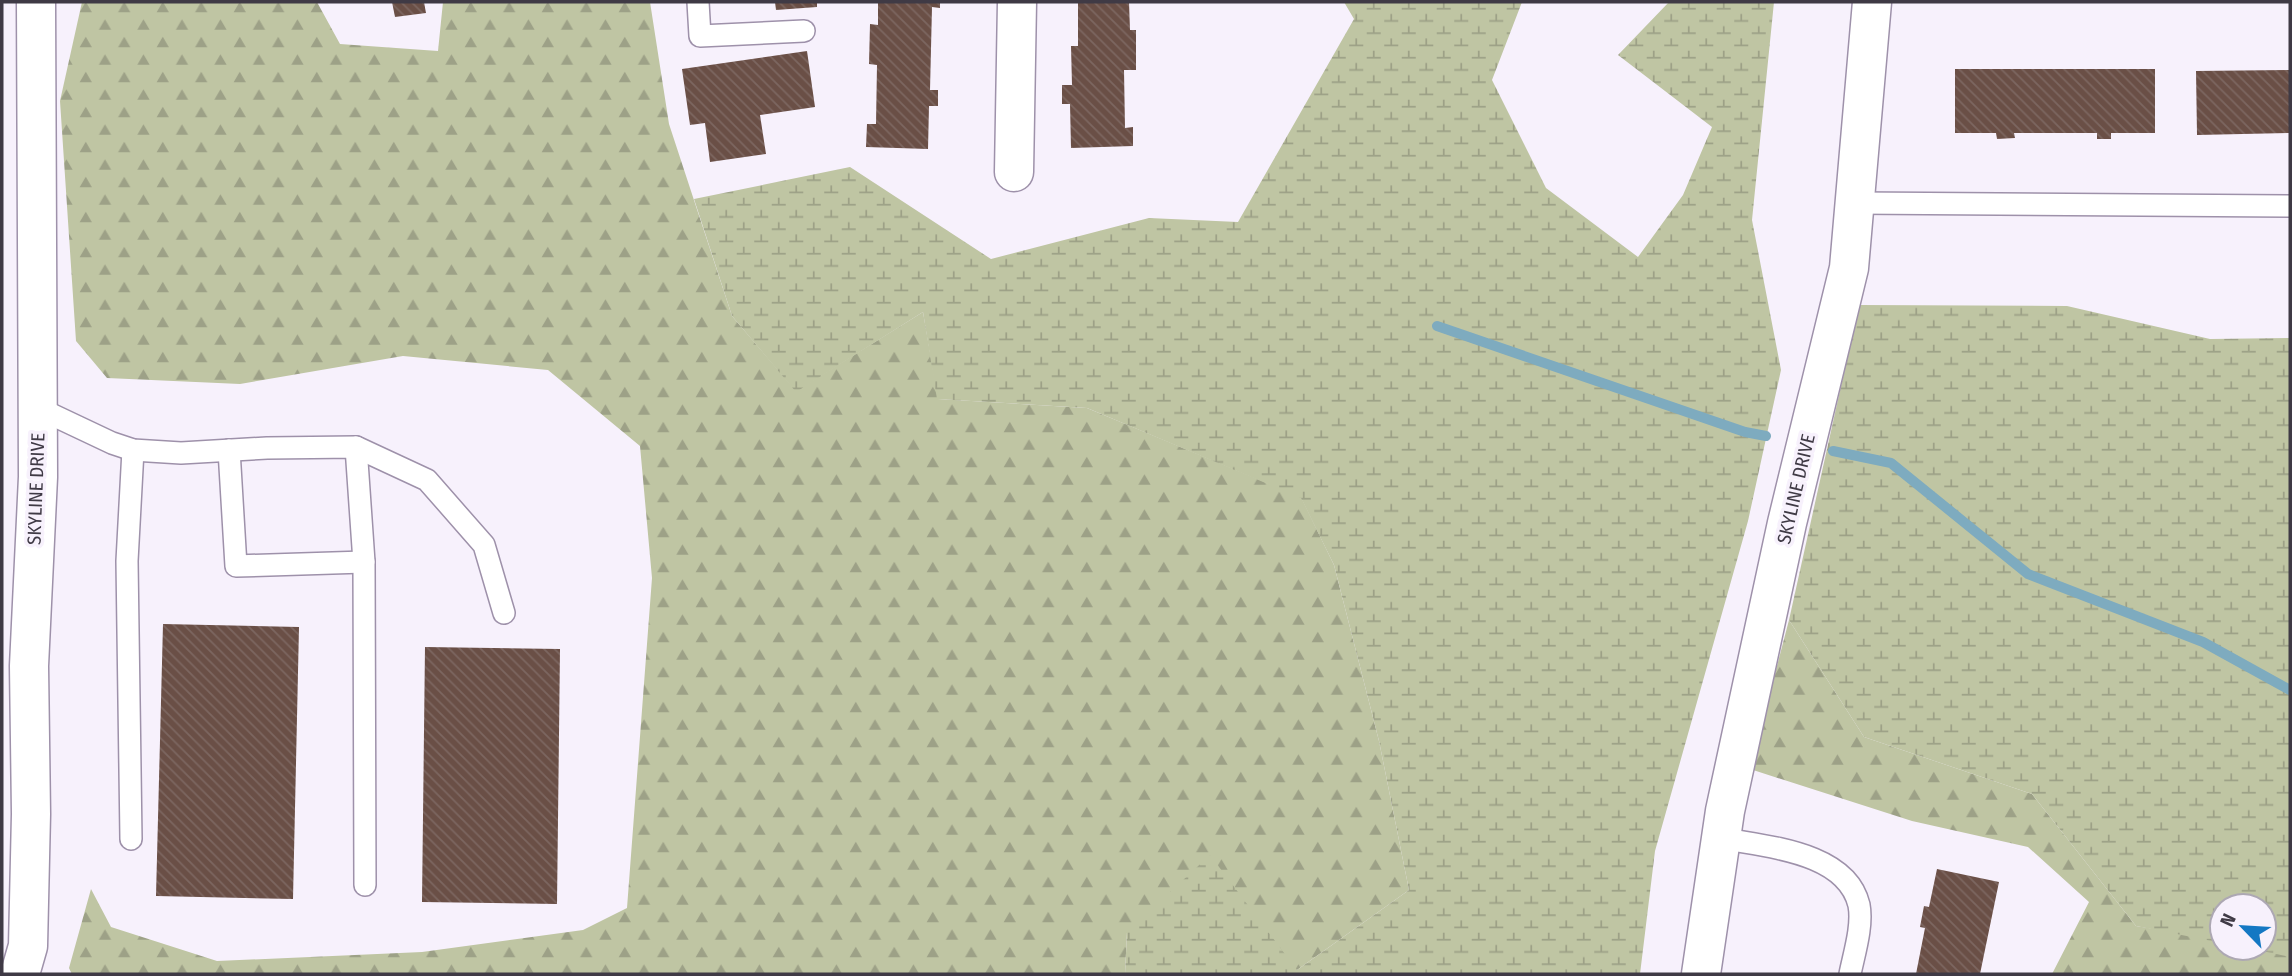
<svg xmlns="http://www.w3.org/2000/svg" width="2292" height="976" viewBox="0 0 2292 976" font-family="'Fira Sans Condensed',sans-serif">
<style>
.forest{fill:url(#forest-firs)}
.wetland{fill:url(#wetland-marsh)}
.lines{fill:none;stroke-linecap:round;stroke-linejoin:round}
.stream{stroke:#7eabbf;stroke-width:10}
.building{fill:url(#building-back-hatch)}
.service-casing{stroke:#9e91aa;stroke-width:24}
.minor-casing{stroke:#9e91aa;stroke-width:41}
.service{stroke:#fff;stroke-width:21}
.minor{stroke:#fff;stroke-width:38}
.labels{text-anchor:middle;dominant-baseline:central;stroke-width:7;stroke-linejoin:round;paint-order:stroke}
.street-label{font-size:19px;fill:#3f3a45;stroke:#f7f1fc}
</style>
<defs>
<pattern id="forest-firs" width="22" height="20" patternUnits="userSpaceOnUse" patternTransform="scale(1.75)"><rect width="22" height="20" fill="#bfc5a3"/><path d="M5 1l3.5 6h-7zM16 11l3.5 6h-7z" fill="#9da187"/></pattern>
<pattern id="wetland-marsh" width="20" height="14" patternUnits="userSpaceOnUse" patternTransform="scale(1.75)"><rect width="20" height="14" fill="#bfc5a3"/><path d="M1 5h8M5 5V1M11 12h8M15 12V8" fill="none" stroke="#9da187"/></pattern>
<pattern id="building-back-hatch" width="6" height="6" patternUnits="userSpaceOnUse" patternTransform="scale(1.75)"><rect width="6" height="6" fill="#6a4f46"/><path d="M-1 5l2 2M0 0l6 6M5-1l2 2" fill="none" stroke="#7c6660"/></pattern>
</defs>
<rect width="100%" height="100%" fill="#f7f1fc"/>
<g class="forest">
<polygon points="82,2 317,2 340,44 438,51 443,2 650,2 669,124 732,316 796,391 923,312 938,399 1087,408 1301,497 1334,565 1379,741 1409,890 1297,970 1127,932 1125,974 72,974 69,968 91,889 111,927 217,961 422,952 583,930 627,908 652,578 640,446 548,370 403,356 240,384 107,378 76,341 60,101"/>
<polygon points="1789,620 1864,737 2032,794 2136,926 2222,940 2222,948 2290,951 2290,974 2052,974 2089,902 2028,847 1912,821 1750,769"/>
</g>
<g class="wetland">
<polygon points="1344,2 1522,2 1492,80 1546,188 1638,257 1683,195 1712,127 1618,55 1669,2 1774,2 1752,220 1781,370 1748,521 1655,851 1640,974 1125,974 1127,932 1210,855 1297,970 1409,890 1379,741 1334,565 1301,498 1087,408 937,399 923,312 796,392 732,316 694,199 850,167 991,259 1149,218 1238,222 1354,19"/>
<polygon points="1859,305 2067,306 2210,339 2290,338 2290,957 2248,948 2264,948 2264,906 2222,906 2222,943 2136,926 2032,794 1864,737 1789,620"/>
</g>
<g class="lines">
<g class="stream">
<polyline points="1437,326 1745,432 1766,436"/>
<polyline points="1833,451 1891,463 2028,574 2203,642 2290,690"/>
</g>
</g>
<g class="building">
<polygon points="392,2 424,2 426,13 395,17"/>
<polygon points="775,2 817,2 817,7 776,10"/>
<polygon points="878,2 940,2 940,8 932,7 930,90 938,90 938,106 929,106 928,149 866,147 867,124 876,124 877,65 869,64 870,24 878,25"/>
<polygon points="1078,2 1129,2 1130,30 1136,30 1136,70 1124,70 1125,128 1133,127 1133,146 1071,148 1070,104 1062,104 1062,85 1072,85 1071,46 1078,46"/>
<polygon points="807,51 815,107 760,115 766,154 710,162 705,123 690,125 682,69"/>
<polygon points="1955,69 2155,69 2155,133 2111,133 2111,139 2097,139 2097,133 2014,133 2015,138 1997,139 1996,133 1955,133"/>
<polygon points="2290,70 2290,133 2197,135 2196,71"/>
<polygon points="163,624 299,627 293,899 156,896"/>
<polygon points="425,647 560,649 557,904 422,902"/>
<polygon points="1937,869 1999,882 1980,974 1916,974 1925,928 1920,927 1924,906 1929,907"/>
</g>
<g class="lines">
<g class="service-casing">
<g id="service">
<polyline points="698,2 700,36 804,31"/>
<polyline points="1855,203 2290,206"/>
<polyline points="38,408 112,443 133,450 181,453 267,448 356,447 427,480 484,545 504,613"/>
<polyline points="356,447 364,562 365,885"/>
<polyline points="229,450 236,566 364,562"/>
<path d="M 1721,838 C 1765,847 1846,851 1859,905 C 1863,926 1854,954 1850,974"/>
<polyline points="131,839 127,561 133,450"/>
</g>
</g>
<g class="minor-casing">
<g id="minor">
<polyline points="1014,172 1017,2"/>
<polyline points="20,974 28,946 31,814 29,666 38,477 36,2"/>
<polyline points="1701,974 1725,811 1787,523 1849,268 1872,2"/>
</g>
</g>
<use href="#service" class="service"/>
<use href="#minor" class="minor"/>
</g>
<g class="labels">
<g class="street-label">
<text transform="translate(36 489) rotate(-88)">SKYLINE DRIVE</text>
<text transform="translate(1796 489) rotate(-77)">SKYLINE DRIVE</text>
</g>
</g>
<rect width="2292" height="976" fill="none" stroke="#3f3a45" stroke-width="7"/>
<g transform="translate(2243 927) rotate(295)"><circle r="33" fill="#f7f1fc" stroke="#ada8b3" stroke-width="2"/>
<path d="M0-5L12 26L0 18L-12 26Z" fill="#1478c3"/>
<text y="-10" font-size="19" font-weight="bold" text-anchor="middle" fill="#3f3a45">N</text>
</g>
</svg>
